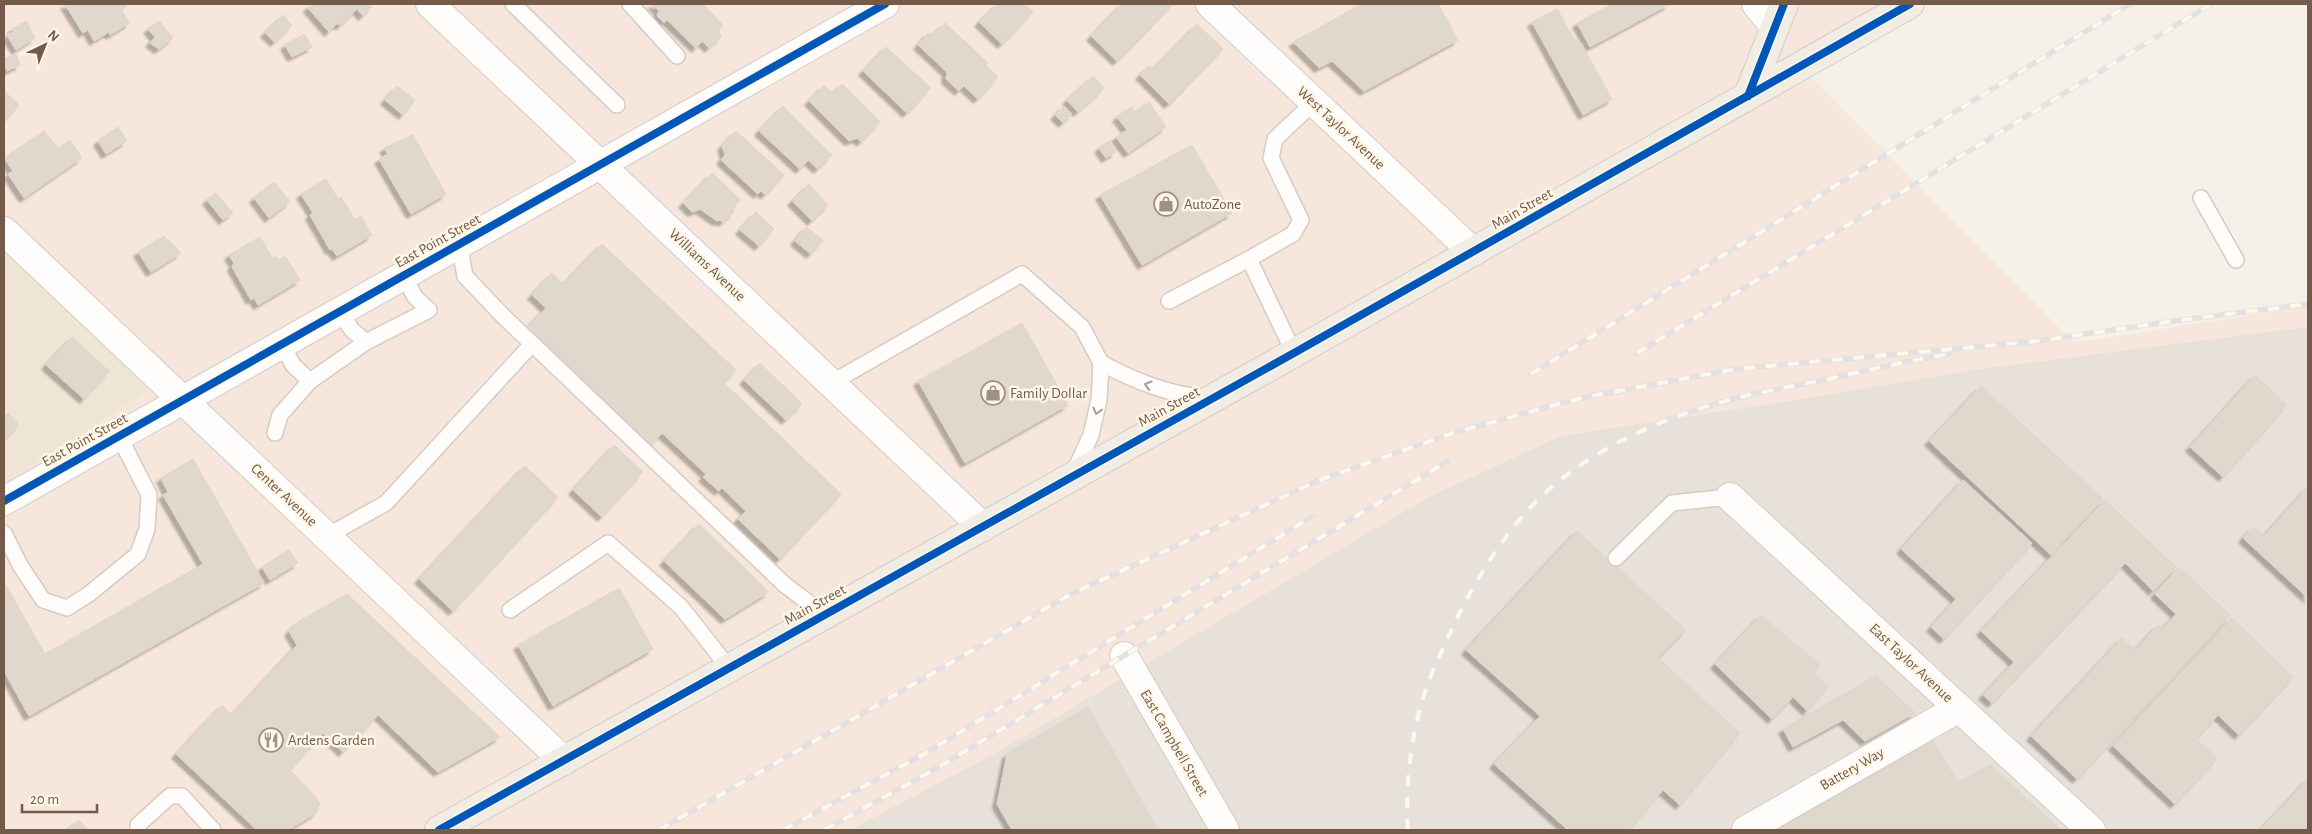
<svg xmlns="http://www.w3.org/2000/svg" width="2312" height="834" viewBox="0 0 2312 834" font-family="'Alegreya Sans',sans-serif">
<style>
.residential{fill:#efe5d5}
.commercial{fill:#f6e6db}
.industrial{fill:#e8e1d9}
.building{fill:#e0d7cd;stroke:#dfd5ca;filter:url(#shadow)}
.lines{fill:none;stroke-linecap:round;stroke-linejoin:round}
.service-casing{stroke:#d5ccc3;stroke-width:18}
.minor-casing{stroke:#d5ccc3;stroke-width:30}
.primary-casing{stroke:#d5ccc5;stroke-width:30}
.service{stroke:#fefdfc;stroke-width:15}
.minor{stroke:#fefdfc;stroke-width:28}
.primary{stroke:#f2ede4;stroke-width:28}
.rail-casing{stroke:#e4e1e4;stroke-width:5.5}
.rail{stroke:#fff7e8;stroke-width:4;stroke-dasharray:11;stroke-linecap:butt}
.cycleway-casing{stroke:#fff7e8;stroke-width:11}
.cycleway{stroke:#0057b8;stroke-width:8}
.oneway{stroke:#ab9b91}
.labels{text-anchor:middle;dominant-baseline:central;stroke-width:5;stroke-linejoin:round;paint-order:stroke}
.street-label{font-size:15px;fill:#735a49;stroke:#fff7e8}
.poi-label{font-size:15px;fill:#735a49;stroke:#fff7e8;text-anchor:start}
</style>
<defs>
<filter id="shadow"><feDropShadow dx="-4.5" dy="4.5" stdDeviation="1" flood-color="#0004"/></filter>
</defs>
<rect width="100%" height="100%" fill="#f6f1e8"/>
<polygon class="residential" points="4,239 149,390 4,484"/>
<polygon class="commercial" points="4,4 1915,4 1796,62 2074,343 2308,306 2308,830 4,830 4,484 149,390 4,239"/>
<polygon class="industrial" points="2308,327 2308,830 850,830 996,753 1429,497 1561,436 1764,405 1973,370"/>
<g class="building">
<polygon points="65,4 124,4 126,7 121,10 130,23 110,35 109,32 94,41 88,30 83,33"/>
<polygon points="312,4 369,4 372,7 363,16 357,9 341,25 336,24 329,32 308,8"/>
<polygon points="652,4 703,4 723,25 717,31 722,36 709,48 702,41 696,48 667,20 664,23 657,16 659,11"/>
<polygon points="997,4 1024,4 1033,12 1002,44 979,22"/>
<polygon points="1122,4 1173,4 1117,61 1091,36"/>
<polygon points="1358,4 1438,4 1458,40 1364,91 1332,61 1319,68 1293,42 1359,6"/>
<polygon points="1613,4 1670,4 1590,47 1577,23"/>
<polygon points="1557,9 1574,39 1581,43 1612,99 1583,115 1532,22"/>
<polygon points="283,15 292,25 275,42 265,33"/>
<polygon points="26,21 35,38 16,50 7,35 13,32 12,29"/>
<polygon points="159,21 173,38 159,49 150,43 155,37 148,29"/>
<polygon points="945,23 988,63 986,65 998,77 978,99 964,86 959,91 946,79 947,72 918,45 928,33 934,34"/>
<polygon points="1197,24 1223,49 1169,104 1140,75 1149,66 1153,69"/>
<polygon points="304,34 312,47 292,57 285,45"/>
<polygon points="886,47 931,88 907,113 863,71"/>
<polygon points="16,54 20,65 7,71 4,59"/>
<polygon points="1093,76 1104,88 1078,112 1067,100"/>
<polygon points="842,84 880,122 861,142 857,138 849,141 809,101 824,85 832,93"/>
<polygon points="397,86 415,100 403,115 385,100"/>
<polygon points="4,91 19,105 4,121"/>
<polygon points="1149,102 1166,127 1128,153 1116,137 1127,130 1117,117 1131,107 1135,112"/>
<polygon points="783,106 832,155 818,169 808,160 800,169 759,131"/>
<polygon points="1064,106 1072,114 1063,123 1055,115"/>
<polygon points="118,127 127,141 106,154 98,141"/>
<polygon points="44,131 58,149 70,140 82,158 24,198 8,174 13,171 4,158"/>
<polygon points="736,131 784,175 765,195 761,191 758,194 721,160 725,155 722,146"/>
<polygon points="413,135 446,194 411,214 379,159 388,154 384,148"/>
<polygon points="1109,141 1116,152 1106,158 1099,148"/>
<polygon points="1192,145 1232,213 1142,265 1100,195"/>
<polygon points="712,173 740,200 732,208 734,212 723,222 720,220 717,221 700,209 692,212 683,203"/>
<polygon points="326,179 338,199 341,197 355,220 361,216 372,235 337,256 332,249 330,250 310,215 313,213 301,194"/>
<polygon points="274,182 290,202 269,218 254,198"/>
<polygon points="809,184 828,205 812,221 792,201"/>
<polygon points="216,193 233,213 223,220 207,200"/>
<polygon points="756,212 774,229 759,246 740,230"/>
<polygon points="806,227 823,240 811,254 795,241"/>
<polygon points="164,236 181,253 151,272 138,252"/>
<polygon points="260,237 273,259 276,257 278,260 285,256 300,280 258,305 254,298 251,300 232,267 234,263 229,255"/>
<polygon points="602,244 736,370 724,383 841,494 780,559 738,519 746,511 722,488 719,491 703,477 706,474 662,433 651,445 527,328 546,308 532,295 552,273 563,284"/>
<polygon points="1022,323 1068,405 965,463 918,381"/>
<polygon points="72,337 109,371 84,399 46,365"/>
<polygon points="760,363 802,404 786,420 744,380"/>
<polygon points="2255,375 2287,405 2223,477 2190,447"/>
<polygon points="1981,386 2103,499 2051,555 1929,441"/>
<polygon points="8,413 19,425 4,439 4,416"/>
<polygon points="614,445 643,472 602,517 573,490"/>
<polygon points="193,459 264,583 29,716 4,671 4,582 45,654 203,564 163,495 168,492 161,478"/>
<polygon points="525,466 558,497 453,611 419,579"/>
<polygon points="1963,480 2032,543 1944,639 1931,627 1956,599 1901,549"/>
<polygon points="2308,487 2308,598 2243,538 2253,527 2264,536"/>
<polygon points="2105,500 2176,567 2153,591 2125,563 1992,703 1983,695 2014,662 1981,631"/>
<polygon points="699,524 769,592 725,619 664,561"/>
<polygon points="1577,531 1686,630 1658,658 1740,733 1680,805 1663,790 1629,830 1568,830 1494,764 1540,716 1466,650"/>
<polygon points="289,550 298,563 270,580 262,567"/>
<polygon points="2179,567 2230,615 2077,779 2031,736 2122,638 2135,650 2158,625 2162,629 2176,614 2155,594"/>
<polygon points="619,588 653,649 553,706 518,645"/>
<polygon points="347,594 500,737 438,772 378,715 343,752 323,733 290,770 316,797 320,804 316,813 288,830 257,830 176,754 222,705 232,715 297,645 289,631 298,622"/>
<polygon points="1761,615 1820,665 1814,673 1828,686 1807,711 1793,697 1772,719 1715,664"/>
<polygon points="2232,618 2293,677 2239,735 2218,715 2196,739 2217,758 2175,804 2113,746"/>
<polygon points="1876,676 1915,713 1865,741 1843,720 1793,747 1783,729"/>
<polygon points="1088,707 1158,830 1012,830 997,804 1007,754"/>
<polygon points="1933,741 1958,783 1990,765 2061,830 1776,830"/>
<polygon points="2308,779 2308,830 2260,830"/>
<polygon points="78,820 89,830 68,830"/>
</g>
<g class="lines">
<g class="service-casing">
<g id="service">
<polyline points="513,4 617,105"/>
<polyline points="630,4 677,56"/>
<polyline points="2201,198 2236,260"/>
<polyline points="459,244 465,276 503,316 785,585 825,615"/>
<polyline points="1169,301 1249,259"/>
<polyline points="340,312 352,330 366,342"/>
<polyline points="282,344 293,365 310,381"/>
<polyline points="1294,353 1249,259 1293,234 1301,220 1271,158 1275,139 1314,102"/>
<path d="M 1101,363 C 1135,381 1169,395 1209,398"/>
<polyline points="831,383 1022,274 1082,327 1101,363 1099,400 1091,435 1074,472"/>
<polyline points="275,433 280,415 310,381 366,342 429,310 415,297 404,276"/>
<polyline points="4,533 20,565 43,600 67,608 89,594 138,554 147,529 149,495 119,436"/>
<polyline points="327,536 386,503 532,344"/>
<polyline points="1616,558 1672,503 1730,497"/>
<polyline points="510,610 608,543 681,607 729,668"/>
<polyline points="138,830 138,825 170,796 182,796 213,830"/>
</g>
</g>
<g class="minor-casing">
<g id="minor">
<polyline points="430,4 983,527"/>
<polyline points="1210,4 1473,252"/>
<polyline points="1756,4 1775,27"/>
<polyline points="4,231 564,761"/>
<polyline points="1730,497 2091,830"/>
<polyline points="4,501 885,4"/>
<polyline points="1124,656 1225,830"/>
<polyline points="1746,830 1959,708"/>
</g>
</g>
<g class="primary-casing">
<g id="primary">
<polyline points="1748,96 1784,4"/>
<polyline points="439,830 1294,353 1910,4"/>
</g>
</g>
<use href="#service" class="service"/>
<use href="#minor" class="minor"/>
<use href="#primary" class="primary"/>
<g class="rail-casing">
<g id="rail">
<polyline points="1637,353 2211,4"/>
<polyline points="1531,374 2130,4"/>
<polyline points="659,830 1071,594 1322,479 1456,432 1581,398 1735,369 2038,341 2181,320 2308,304"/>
<polyline points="783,830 926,753 1313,516"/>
<polyline points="824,830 937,768 1448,461"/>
<path d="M 1408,830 C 1405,783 1411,732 1427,686 C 1432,671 1440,656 1446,642 C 1466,596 1494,548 1527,511 C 1575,458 1648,423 1715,404 C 1749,394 1784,388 1818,381 C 1862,372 1905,361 1949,354"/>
</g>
</g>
<use href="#rail" class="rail"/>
<g class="cycleway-casing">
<g id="cycleway">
<polyline points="1748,96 1784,4"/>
<polyline points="4,501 885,4"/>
<polyline points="439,830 1294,353 1910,4"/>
</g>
</g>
<use href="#cycleway" class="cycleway"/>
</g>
<defs><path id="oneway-chevron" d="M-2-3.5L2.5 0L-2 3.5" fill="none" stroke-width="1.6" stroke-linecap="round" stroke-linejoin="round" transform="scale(1.25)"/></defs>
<g class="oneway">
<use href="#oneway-chevron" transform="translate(1148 385) rotate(-163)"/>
<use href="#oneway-chevron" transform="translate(1097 411) rotate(104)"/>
</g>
<defs>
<g id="shop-ring" transform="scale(1.25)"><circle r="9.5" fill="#fff7e8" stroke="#a18f81" stroke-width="1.5"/><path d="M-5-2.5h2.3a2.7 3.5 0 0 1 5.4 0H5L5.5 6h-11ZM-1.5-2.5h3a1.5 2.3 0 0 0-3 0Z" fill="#a18f81"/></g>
<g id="restaurant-ring" transform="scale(1.25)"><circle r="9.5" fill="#fff7e8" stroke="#a18f81" stroke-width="1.5"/><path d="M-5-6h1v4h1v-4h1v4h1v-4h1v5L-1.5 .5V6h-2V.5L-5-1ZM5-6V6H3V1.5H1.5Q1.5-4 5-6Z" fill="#a18f81"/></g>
</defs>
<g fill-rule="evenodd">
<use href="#shop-ring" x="1166" y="204"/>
<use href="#shop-ring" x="993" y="393"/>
<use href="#restaurant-ring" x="271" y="740"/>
</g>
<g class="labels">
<g class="street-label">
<text transform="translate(1341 128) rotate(43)">West Taylor Avenue</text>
<text transform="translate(1522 209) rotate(-30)">Main Street</text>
<text transform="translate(438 241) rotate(-29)">East Point Street</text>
<text transform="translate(707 265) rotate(43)">Williams Avenue</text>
<text transform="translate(1169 407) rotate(-29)">Main Street</text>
<text transform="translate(85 440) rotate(-29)">East Point Street</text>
<text transform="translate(284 495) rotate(43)">Center Avenue</text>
<text transform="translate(815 605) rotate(-29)">Main Street</text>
<text transform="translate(1911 663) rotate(43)">East Taylor Avenue</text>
<text transform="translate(1174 743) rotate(60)">East Campbell Street</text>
<text transform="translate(1852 769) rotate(-30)">Battery Way</text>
</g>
<g class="poi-label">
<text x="1184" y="204">AutoZone</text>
<text x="1010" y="393">Family Dollar</text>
<text x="288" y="740">Ardens Garden</text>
</g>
</g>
<rect width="2312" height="834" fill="none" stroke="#735a49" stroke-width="10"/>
<g transform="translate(45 45) rotate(43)" stroke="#fff7e8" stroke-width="4" paint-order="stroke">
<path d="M0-4L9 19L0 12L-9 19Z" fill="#735a49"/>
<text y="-8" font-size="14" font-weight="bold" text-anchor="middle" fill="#735a49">N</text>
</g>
<path d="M22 804v8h75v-8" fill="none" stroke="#735a49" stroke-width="2.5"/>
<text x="30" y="804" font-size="15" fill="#735a49" stroke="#fff7e8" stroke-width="4" paint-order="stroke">20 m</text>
</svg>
